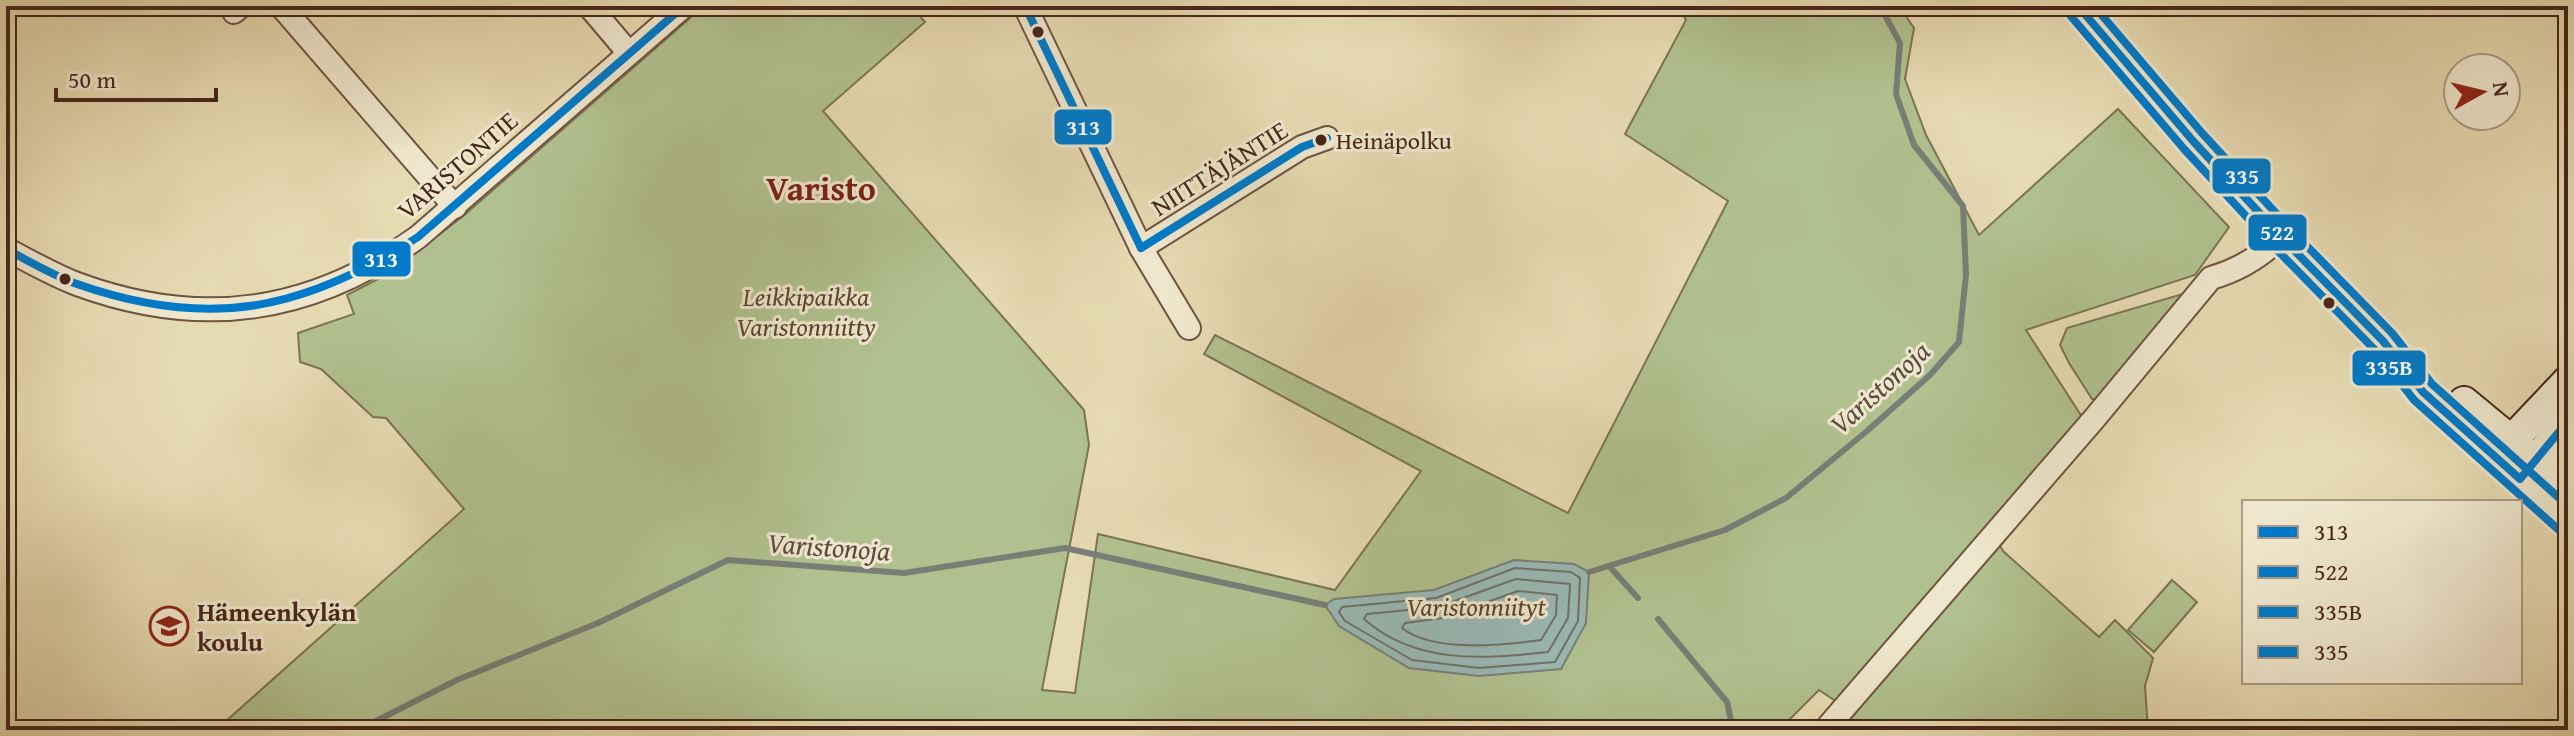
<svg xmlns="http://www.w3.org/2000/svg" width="2574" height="736" viewBox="0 0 2574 736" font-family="'Gentium Book Plus',serif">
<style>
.green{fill:#b1c08f;stroke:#7c7454;stroke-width:2}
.water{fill:#99b9b5;stroke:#787f77;stroke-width:2}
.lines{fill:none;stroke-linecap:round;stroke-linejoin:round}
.shore{stroke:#707068;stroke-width:2}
.stream{stroke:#787f77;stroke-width:6}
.street-casing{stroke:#6f5440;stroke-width:26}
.secondary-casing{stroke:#47271a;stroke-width:34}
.street{stroke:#efe7cd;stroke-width:22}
.secondary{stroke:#efe7cd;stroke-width:30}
.bus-1-casing{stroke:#efe7cd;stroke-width:14}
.bus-2-casing{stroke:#efe7cd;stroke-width:14}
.bus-3-casing{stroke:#efe7cd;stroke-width:14}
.bus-4-casing{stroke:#efe7cd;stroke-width:14}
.bus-1{stroke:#007ac9;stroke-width:8}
.bus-2{stroke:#007ac9;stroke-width:8}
.bus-3{stroke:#007ac9;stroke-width:8}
.bus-4{stroke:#007ac9;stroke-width:8}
.bus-dot{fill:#47271a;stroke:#efe7cd;stroke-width:3}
.labels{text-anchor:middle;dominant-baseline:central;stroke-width:6;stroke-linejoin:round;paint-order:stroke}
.bus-label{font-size:24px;fill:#47271a;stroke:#efe7cd;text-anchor:start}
.street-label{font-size:26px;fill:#47271a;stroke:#efe7cd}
.park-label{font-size:26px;font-style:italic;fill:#5c4631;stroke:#efe7cd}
.poi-label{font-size:26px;font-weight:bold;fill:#47271a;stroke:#efe7cd;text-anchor:start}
.water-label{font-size:28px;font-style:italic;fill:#5c4c41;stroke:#efe7cd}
.district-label{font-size:34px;font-weight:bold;fill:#7a1f14;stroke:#efe7cd}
.line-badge{stroke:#efe7cd;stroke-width:3}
.badge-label{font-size:22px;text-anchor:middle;font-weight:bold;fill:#fff}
</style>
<rect width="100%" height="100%" fill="#e6dab2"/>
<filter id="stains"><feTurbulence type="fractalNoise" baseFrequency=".0025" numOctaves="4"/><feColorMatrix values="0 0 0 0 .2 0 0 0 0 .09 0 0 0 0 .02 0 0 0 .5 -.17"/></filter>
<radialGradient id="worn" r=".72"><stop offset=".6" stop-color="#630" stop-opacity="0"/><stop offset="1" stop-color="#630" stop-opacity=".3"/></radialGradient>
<g class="green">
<polygon points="704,6 911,6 925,22 823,111 1084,410 1089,445 1042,690 1075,693 1098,534 1335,590 1421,471 1204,354 1215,335 1568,513 1728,201 1625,134 1686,20 1678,6 1899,6 1914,28 1905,79 1926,135 1979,235 2118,109 2229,227 2195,275 2026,330 2084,420 1840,704 1819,690 1790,719 1799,730 216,730 464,509 386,418 373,417 321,369 300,362 298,333 354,314 347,295 388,274 462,217"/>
<polygon points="2186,293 2103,399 2092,399 2069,363 2060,345 2067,328"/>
<polygon points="1998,542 2003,551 2099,637 2115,620 2153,658 2145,686 2148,730 1833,730"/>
<polygon points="2172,580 2197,602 2154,652 2128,630"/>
</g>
<polygon class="water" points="1514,560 1574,564 1589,572 1586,623 1561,669 1479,676 1409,668 1339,626 1325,605 1334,599 1434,590"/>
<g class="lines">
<g class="shore">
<polygon points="1515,568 1571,572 1580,578 1578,621 1555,662 1479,668 1412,660 1345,621 1339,612 1342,607 1436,598"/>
<path d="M 1516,579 L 1570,584 L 1568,618 L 1548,652 C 1484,659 1416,665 1364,619 L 1367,614 L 1438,607 Z"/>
<path d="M 1518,591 L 1557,595 L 1556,615 L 1541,640 C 1504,645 1433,653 1402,628 L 1405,623 L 1443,618 Z"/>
</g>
<g class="stream">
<polyline points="1609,566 1638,598"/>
<polyline points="1589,572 1725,530 1786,498 1867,431 1930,375 1959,342 1966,275 1963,206 1914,145 1896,94 1900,43 1880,6"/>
<polyline points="1658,619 1727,702 1733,730"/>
<polyline points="358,730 457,680 598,623 728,560 904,573 1065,548 1325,605"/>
</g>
<g class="street-casing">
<g id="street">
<polyline points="281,6 455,207"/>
<polyline points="589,6 628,52"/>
<polyline points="1025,6 1141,248 1189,328"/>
<polyline points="234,12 241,6"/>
<polyline points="1141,248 1302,147 1327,138"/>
<path d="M 6,249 C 29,261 53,275 77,284 C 202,330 312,313 418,237 L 684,6"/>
<path d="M 1825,730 L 2094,419 L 2211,278 C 2239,270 2261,257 2281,236"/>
</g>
</g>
<g class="secondary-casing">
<g id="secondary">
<polyline points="2078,6 2193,141 2288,244 2383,341 2423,392 2568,522"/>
<polyline points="2464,402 2568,488"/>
<polyline points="2497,456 2568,381"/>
<polyline points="2524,475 2568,421"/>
</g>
</g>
<use href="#street" class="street"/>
<use href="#secondary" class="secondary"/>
<g class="bus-1-casing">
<g id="bus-1">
<polyline points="1025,6 1141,248"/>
<polyline points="1141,248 1302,147 1327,138"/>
<path d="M 6,249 C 29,261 52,275 77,284 C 208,330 303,311 418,237 L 684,6"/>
</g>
</g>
<g class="bus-2-casing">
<polyline id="bus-2" points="2078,6 2193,141 2288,244 2383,341 2423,392 2520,479 2568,421"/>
</g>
<g class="bus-3-casing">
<polyline id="bus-3" points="2069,14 2184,149 2279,252 2374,349 2414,400 2560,531"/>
</g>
<g class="bus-4-casing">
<polyline id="bus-4" points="2094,6 2202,133 2297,236 2392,333 2432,384 2568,506"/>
</g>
<use href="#bus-1" class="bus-1"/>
<use href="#bus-2" class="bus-2"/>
<use href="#bus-3" class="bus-3"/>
<use href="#bus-4" class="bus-4"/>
</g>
<defs>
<g id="school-ring" transform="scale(2)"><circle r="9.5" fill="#efe7cd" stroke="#8f2418" stroke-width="1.5"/><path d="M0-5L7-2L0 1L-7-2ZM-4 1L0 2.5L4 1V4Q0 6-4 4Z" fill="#8f2418"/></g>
</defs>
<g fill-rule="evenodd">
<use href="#school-ring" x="169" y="626"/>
</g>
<g class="bus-dot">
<circle cx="1038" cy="32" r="7"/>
<circle cx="1321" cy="140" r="7"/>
<circle cx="65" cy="279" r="7"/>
<circle cx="2329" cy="303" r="7"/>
</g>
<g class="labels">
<g class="bus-label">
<text x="1336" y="140">Heinäpolku</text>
</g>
<g class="street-label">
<text transform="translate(457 165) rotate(-41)">VARISTONTIE</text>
<text transform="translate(1219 168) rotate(-32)">NIITTÄJÄNTIE</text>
</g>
<g class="park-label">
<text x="806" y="296">Leikkipaikka<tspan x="806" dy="30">Varistonniitty</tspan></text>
<text x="1476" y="606">Varistonniityt</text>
</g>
<g class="poi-label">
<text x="197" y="611">Hämeenkylän<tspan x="197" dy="30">koulu</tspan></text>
</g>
<g class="water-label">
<text transform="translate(1879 387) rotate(-42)">Varistonoja</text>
<text transform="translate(829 546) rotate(4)">Varistonoja</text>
</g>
<g class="district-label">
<text x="821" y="187">Varisto</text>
</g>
</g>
<g class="line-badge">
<rect x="1053" y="108" width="60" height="38" rx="8" fill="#007ac9"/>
<rect x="2211" y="157" width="61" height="38" rx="8" fill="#007ac9"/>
<rect x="2247" y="213" width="61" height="39" rx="8" fill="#007ac9"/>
<rect x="351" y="240" width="61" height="38" rx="8" fill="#007ac9"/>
<rect x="2351" y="349" width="76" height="38" rx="8" fill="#007ac9"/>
</g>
<g class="badge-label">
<text x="1083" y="135">313</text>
<text x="2242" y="184">335</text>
<text x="2277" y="240">522</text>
<text x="381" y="267">313</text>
<text x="2389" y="375">335B</text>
</g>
<rect width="2574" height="736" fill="none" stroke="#e6dab2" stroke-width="32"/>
<rect x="8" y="8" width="2558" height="720" fill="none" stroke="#47271a" stroke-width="4"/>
<rect x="16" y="16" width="2542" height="704" fill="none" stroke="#47271a" stroke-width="2"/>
<rect x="2242" y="500" width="280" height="184" fill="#efe7cd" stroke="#ac9a85" stroke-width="2"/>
<rect x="2258" y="526" width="40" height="12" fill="#007ac9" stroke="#ac9a85" stroke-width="2"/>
<text x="2314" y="540" font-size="24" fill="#47271a">313</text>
<rect x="2258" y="566" width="40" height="12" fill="#007ac9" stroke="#ac9a85" stroke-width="2"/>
<text x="2314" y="580" font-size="24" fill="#47271a">522</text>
<rect x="2258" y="606" width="40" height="12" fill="#007ac9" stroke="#ac9a85" stroke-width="2"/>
<text x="2314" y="620" font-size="24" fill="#47271a">335B</text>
<rect x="2258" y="646" width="40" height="12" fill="#007ac9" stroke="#ac9a85" stroke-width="2"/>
<text x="2314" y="660" font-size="24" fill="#47271a">335</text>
<g transform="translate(2482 92) rotate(82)"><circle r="38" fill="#efe7cd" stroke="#ac9a85" stroke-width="2"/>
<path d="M0-6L14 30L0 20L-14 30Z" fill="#8f2418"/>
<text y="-12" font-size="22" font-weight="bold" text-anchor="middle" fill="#47271a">N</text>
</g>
<path d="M56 88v12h160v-12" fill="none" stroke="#47271a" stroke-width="4"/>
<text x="68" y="88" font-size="24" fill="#47271a" stroke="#efe7cd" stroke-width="6" paint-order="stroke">50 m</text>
<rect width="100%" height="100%" filter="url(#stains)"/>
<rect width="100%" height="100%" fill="url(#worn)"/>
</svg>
